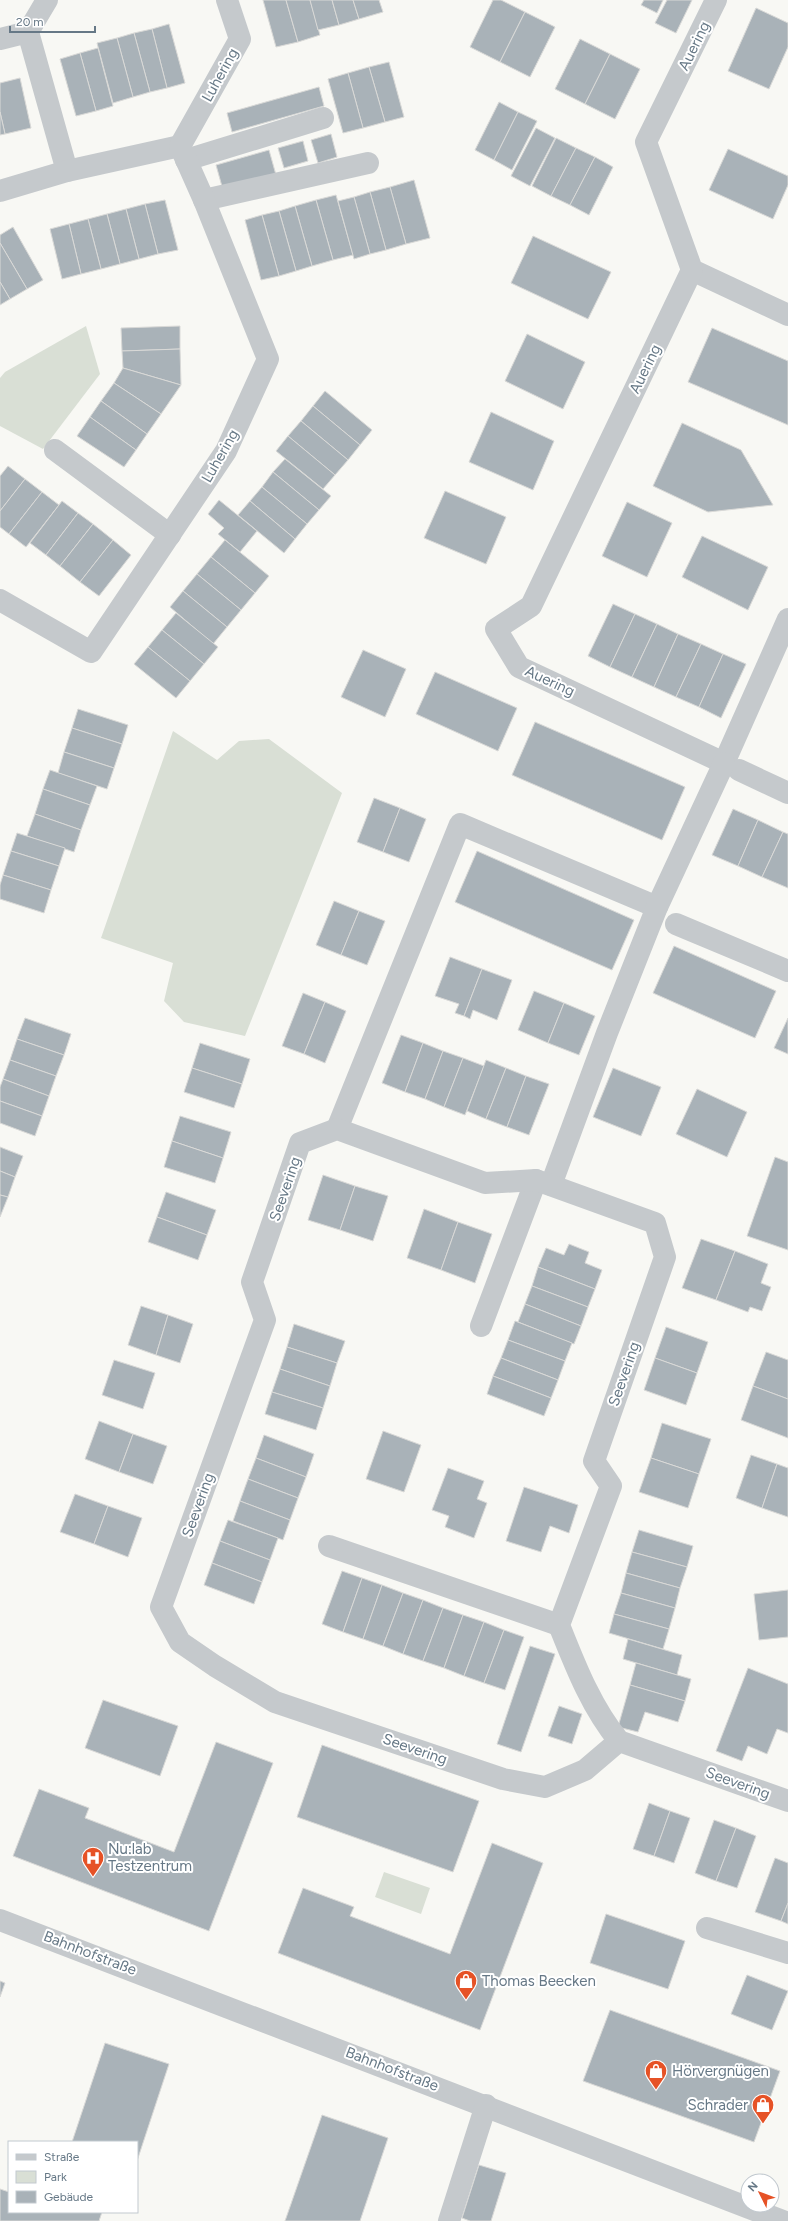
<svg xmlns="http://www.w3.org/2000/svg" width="788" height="2221" viewBox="0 0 788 2221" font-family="Figtree,sans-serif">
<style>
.green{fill:#d9dfd5}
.building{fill:#a9b2b8;stroke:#d9d9d7}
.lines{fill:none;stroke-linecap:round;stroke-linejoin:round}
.minor{stroke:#c5c9cc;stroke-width:22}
.labels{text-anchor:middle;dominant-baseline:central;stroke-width:4;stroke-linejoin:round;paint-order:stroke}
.street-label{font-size:15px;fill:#667886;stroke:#fff}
.poi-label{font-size:15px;fill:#667886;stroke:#fff;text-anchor:start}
</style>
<rect width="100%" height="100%" fill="#f8f8f4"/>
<g class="green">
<polygon points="86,326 100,374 43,449 0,426 0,378 5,372"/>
<polygon points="173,731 217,760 239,741 269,739 342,793 245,1036 184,1022 164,1001 173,963 101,938"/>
<polygon points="384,1872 430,1888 421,1914 375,1897"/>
</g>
<g class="building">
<polygon points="263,0 286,0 298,42 276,47"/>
<polygon points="286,0 310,0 320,35 298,42"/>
<polygon points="310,0 332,0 339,25 318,30"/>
<polygon points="332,0 353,0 359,19 339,25"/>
<polygon points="353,0 379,0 383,12 359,19"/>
<polygon points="493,0 501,0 525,12 500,62 470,47"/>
<polygon points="644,0 663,0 657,13 641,5"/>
<polygon points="667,0 692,0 676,33 655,23"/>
<polygon points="756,8 788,23 788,47 769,89 728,71"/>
<polygon points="525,12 555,27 530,77 500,62"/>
<polygon points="169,24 185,83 167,88 152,29"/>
<polygon points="152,29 167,88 150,92 134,33"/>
<polygon points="134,33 150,92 133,97 117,38"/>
<polygon points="117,38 133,97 113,103 97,43"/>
<polygon points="580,39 610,54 585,104 555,89"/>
<polygon points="98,48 113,106 96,111 80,53"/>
<polygon points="80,53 96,111 76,116 60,59"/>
<polygon points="610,54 640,69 615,119 585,104"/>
<polygon points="389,62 404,117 385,122 369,67"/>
<polygon points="369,67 385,122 363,128 348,73"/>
<polygon points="348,73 363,128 343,133 328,79"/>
<polygon points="20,78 31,128 5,134 0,112 0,83"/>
<polygon points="319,87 324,106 232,132 227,113"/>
<polygon points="499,102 518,112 494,160 475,150"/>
<polygon points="0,112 5,134 0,135"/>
<polygon points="518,112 537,121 512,170 494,160"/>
<polygon points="536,128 555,138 530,186 511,176"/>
<polygon points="331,134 337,157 318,163 311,140"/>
<polygon points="556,138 576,148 551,196 532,186"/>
<polygon points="303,141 308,161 284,168 278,148"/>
<polygon points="576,148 595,157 570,205 551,196"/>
<polygon points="728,149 788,176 788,185 773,219 709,190"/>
<polygon points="269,150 276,175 223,190 216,165"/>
<polygon points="595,157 613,167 589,215 570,205"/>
<polygon points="414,180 430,238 406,244 390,187"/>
<polygon points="390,187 406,244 386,250 370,192"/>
<polygon points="370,192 386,250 370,254 354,197"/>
<polygon points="336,195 353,255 333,260 316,200"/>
<polygon points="354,197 370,254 354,259 338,201"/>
<polygon points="165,200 178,250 158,254 145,204"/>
<polygon points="316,200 333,260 312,266 295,206"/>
<polygon points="145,204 158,254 139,259 126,209"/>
<polygon points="295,206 312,266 296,271 279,211"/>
<polygon points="126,209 139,259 120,264 107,214"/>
<polygon points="279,211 296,271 279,276 262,215"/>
<polygon points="107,214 120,264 101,269 88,219"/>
<polygon points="262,215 279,276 261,280 245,220"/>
<polygon points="88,219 101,269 81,274 69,224"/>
<polygon points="69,224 81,274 62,279 50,229"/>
<polygon points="13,227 43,280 27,289 0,243 0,235"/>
<polygon points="533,236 611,272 588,319 511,283"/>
<polygon points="0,243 27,289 10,299 0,282"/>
<polygon points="0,282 10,299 0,305"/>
<polygon points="180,326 180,349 122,351 121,328"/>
<polygon points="712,328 788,361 788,425 688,382"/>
<polygon points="527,334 585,362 563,409 505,381"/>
<polygon points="180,349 181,385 123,368 122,351"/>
<polygon points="123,368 181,385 161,414 114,383"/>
<polygon points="114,383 161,414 147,434 101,401"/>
<polygon points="325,391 372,430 360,445 313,406"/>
<polygon points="101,401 147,434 136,450 90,417"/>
<polygon points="313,406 360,445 348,460 301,421"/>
<polygon points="491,412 554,441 533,490 469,462"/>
<polygon points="90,417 136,450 124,467 77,436"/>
<polygon points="301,421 348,460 335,475 288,436"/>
<polygon points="682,423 741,450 773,505 708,512 653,486"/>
<polygon points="288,436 335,475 323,489 276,451"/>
<polygon points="285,459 331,496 319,510 273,472"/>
<polygon points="8,466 25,479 0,511 0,476"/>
<polygon points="273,472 319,510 307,524 262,487"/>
<polygon points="25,479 42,492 9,534 0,527 0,511"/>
<polygon points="262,487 307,524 295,539 250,501"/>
<polygon points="445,491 506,517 486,564 424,538"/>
<polygon points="42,492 59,505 26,547 9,534"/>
<polygon points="219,500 257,531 240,552 218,534 224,528 208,514"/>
<polygon points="62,501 78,513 46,555 30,543"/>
<polygon points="250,501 295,539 284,553 238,515"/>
<polygon points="627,502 672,523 647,577 602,556"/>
<polygon points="78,513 93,524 60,566 46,555"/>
<polygon points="93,524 113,540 80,582 60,566"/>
<polygon points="702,536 768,567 748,610 682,577"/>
<polygon points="113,540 131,555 99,596 80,582"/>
<polygon points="225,540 269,576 255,593 211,557"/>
<polygon points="211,557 255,593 241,610 197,574"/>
<polygon points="197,574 241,610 227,627 183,591"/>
<polygon points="183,591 227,627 213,644 170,607"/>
<polygon points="613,604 635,614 610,667 588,656"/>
<polygon points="176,613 218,647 204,664 162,630"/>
<polygon points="635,614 657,624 632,677 610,667"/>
<polygon points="657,624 678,634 654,687 632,677"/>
<polygon points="162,630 204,664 190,681 148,647"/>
<polygon points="678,634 701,644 676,697 654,687"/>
<polygon points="701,644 723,654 699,707 676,697"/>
<polygon points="148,647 190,681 176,698 134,664"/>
<polygon points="363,650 406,669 385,717 341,697"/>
<polygon points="723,654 746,664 721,718 699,707"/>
<polygon points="435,672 517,708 498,751 416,714"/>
<polygon points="78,709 128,725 122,744 72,728"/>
<polygon points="535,722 685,787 662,840 512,775"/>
<polygon points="72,728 122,744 114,768 64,752"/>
<polygon points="64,752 114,768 107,789 58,773"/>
<polygon points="50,770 97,786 90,805 43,789"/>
<polygon points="43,789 90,805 81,830 35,814"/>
<polygon points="374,798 400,808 383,852 357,842"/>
<polygon points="400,808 426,819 409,862 383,852"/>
<polygon points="733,809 758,820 738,866 712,855"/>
<polygon points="35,814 81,830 74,852 27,836"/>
<polygon points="758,820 783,832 762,877 738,866"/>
<polygon points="783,832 788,834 788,888 762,877"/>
<polygon points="17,833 65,848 59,866 11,851"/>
<polygon points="11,851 59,866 51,890 3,875"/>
<polygon points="477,851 634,920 612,970 455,902"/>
<polygon points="3,875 51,890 44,913 0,899 0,885"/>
<polygon points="334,901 359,911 341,955 316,945"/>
<polygon points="359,911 385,921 367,965 341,955"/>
<polygon points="674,946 776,991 755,1038 653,993"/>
<polygon points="450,957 482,969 464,1016 455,1013 459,1004 435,996"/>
<polygon points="482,969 512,980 497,1020 473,1010 470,1019 464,1016"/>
<polygon points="534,991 564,1003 548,1043 518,1030"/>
<polygon points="303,993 325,1002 304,1054 282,1046"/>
<polygon points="325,1002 346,1011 325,1063 304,1054"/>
<polygon points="564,1003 595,1016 579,1055 548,1043"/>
<polygon points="25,1018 71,1034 64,1055 17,1039"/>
<polygon points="788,1018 788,1054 774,1048"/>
<polygon points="401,1035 423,1043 405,1092 382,1083"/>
<polygon points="17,1039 64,1055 56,1076 10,1060"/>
<polygon points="200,1043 250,1059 242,1084 192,1068"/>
<polygon points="423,1043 443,1051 425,1099 405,1092"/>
<polygon points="443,1051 463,1058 444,1107 425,1099"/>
<polygon points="463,1058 484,1066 465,1115 444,1107"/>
<polygon points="10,1060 56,1076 49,1096 3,1079"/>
<polygon points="486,1060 506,1068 486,1119 467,1111"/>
<polygon points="192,1068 242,1084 234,1108 184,1092"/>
<polygon points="506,1068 526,1076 507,1127 486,1119"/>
<polygon points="613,1068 661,1087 641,1136 593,1117"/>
<polygon points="526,1076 549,1084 529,1135 507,1127"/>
<polygon points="3,1079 49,1096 42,1116 0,1101 0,1087"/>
<polygon points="697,1089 747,1112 727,1157 676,1134"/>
<polygon points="0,1101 42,1116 35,1136 0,1123"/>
<polygon points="180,1116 231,1132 223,1158 172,1141"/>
<polygon points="172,1141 223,1158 215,1183 164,1167"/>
<polygon points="0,1147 23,1156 15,1177 0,1171"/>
<polygon points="775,1157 788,1162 788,1250 747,1236"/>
<polygon points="0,1171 15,1177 8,1197 0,1195"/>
<polygon points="323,1175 355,1186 340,1230 308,1220"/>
<polygon points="355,1186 388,1196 373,1241 340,1230"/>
<polygon points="166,1192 216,1210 207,1235 157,1217"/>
<polygon points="0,1195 8,1197 0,1217"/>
<polygon points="424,1209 458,1222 441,1270 407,1258"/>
<polygon points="157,1217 207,1235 198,1260 148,1242"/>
<polygon points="458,1222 492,1234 475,1283 441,1270"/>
<polygon points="701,1239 735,1251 716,1300 682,1288"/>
<polygon points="569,1244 589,1252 585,1263 602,1270 595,1289 538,1267 546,1248 564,1255"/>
<polygon points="735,1251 768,1264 761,1283 771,1287 762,1311 750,1307 748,1312 716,1300"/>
<polygon points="538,1267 595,1289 588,1307 532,1286"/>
<polygon points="532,1286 588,1307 581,1326 525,1304"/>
<polygon points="525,1304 581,1326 574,1344 518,1322"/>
<polygon points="141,1306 168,1315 156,1355 128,1345"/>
<polygon points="168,1315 193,1324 180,1363 156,1355"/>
<polygon points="515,1321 572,1343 565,1361 508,1340"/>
<polygon points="294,1324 345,1341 337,1363 287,1347"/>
<polygon points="666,1327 708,1342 697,1373 655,1358"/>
<polygon points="508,1340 565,1361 558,1380 501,1358"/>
<polygon points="287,1347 337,1363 330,1386 280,1369"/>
<polygon points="766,1352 788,1360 788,1399 753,1386"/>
<polygon points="501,1358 558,1380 551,1398 493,1376"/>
<polygon points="655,1358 697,1373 686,1405 644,1390"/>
<polygon points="114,1360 155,1373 143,1409 102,1395"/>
<polygon points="280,1369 330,1386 323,1408 272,1392"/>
<polygon points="493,1376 551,1398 544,1416 487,1394"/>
<polygon points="753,1386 788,1399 788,1438 741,1420"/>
<polygon points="272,1392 323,1408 316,1430 265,1414"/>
<polygon points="99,1421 133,1434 119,1472 85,1459"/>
<polygon points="662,1423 711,1439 699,1474 651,1458"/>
<polygon points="383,1431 421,1445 404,1492 366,1479"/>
<polygon points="133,1434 167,1446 153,1484 119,1472"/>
<polygon points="264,1435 314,1454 306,1477 256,1458"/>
<polygon points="751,1455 777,1464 762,1508 736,1498"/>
<polygon points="256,1458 306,1477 298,1498 248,1479"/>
<polygon points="651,1458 699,1474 688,1508 639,1492"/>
<polygon points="777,1464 788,1468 788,1517 762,1508"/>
<polygon points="448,1468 484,1481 477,1499 487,1503 474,1538 445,1527 449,1516 432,1510"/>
<polygon points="248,1479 298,1498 290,1520 240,1501"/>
<polygon points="524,1487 578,1505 569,1533 550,1526 541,1552 506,1541"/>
<polygon points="75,1494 108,1506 94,1544 60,1532"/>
<polygon points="240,1501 290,1520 283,1540 233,1521"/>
<polygon points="108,1506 142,1518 128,1557 94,1544"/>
<polygon points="228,1520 278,1538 270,1560 220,1541"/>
<polygon points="639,1530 693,1546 687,1567 632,1552"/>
<polygon points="220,1541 270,1560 262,1582 212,1563"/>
<polygon points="632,1552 687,1567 680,1588 626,1573"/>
<polygon points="212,1563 262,1582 254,1604 204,1585"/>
<polygon points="342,1571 362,1578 343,1632 322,1624"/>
<polygon points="626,1573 680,1588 675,1608 621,1593"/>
<polygon points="362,1578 382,1585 363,1639 343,1632"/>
<polygon points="382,1585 403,1593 383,1646 363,1639"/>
<polygon points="788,1590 788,1637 759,1640 754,1594"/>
<polygon points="403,1593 423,1600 403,1654 383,1646"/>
<polygon points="621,1593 675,1608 669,1629 614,1614"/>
<polygon points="423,1600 443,1608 423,1661 403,1654"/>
<polygon points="443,1608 463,1615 444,1668 423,1661"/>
<polygon points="614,1614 669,1629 663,1649 609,1633"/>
<polygon points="463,1615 484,1622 464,1676 444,1668"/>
<polygon points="484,1622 504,1630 484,1683 464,1676"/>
<polygon points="504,1630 524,1637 505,1690 484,1683"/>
<polygon points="628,1639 682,1655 677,1675 623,1659"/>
<polygon points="530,1646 555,1654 521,1752 497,1744"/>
<polygon points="636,1663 691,1679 685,1701 630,1685"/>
<polygon points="748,1668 788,1684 788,1733 777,1729 767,1754 748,1746 742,1761 716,1751"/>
<polygon points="630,1685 685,1701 678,1722 645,1712 638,1732 618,1727"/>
<polygon points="103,1700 178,1726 160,1776 85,1748"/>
<polygon points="559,1706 582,1714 572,1744 548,1736"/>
<polygon points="216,1742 273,1763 209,1931 13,1856 39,1789 89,1808 85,1818 174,1852"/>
<polygon points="322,1745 479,1801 453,1872 297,1817"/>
<polygon points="649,1803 670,1811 654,1856 633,1849"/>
<polygon points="670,1811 690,1818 674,1863 654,1856"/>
<polygon points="714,1820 736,1828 716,1881 695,1873"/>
<polygon points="736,1828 756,1836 737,1888 716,1881"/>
<polygon points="492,1843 543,1863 480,2030 278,1953 303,1888 354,1907 350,1916 450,1954"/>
<polygon points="775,1858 788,1863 788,1903 781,1921 755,1912"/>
<polygon points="788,1903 788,1924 781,1921"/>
<polygon points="606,1914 685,1941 668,1989 590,1963"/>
<polygon points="747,1975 788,1991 772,2030 731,2014"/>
<polygon points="0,1981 5,1983 0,1997"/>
<polygon points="610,2010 780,2071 754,2142 583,2081"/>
<polygon points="105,2043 169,2064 137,2161 137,2142 72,2142"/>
<polygon points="322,2115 388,2138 360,2221 285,2221"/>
<polygon points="479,2165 506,2173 491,2221 470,2221 462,2218"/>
<polygon points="0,2189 9,2192 9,2212 102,2212 99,2221 0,2221"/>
</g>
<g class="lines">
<g class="minor">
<polyline points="716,0 646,142 692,270 788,315"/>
<polyline points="28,32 47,0"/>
<polyline points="0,39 28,32 67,171"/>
<polyline points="186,160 323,118"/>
<polyline points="0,191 67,171 180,146"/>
<polyline points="204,200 368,163"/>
<polyline points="692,270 531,606 496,629 519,667 724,763 788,619"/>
<polyline points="55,450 170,535"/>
<polyline points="0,600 91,652 226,451 268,359 204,200 180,146 240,39 227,0"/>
<polyline points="739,770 788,793"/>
<polyline points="676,924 788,971"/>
<polyline points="337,1129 460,824 657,907"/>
<polyline points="551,1185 607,1033 657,907 724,763"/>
<polyline points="481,1326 536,1180"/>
<polyline points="329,1546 559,1625"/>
<path d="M 619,1741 L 585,1770 L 545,1787 L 503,1779 L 275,1702 L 215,1666 L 180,1642 L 161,1607 L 265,1320 L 252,1282 L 300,1143 L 337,1129 L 485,1183 L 536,1180 L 655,1223 L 665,1257 L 594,1461 L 611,1486 L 559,1625 C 575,1665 591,1707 619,1741 L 788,1801"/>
<polyline points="0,1920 783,2221"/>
<polyline points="707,1928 788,1953"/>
<polyline points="449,2221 486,2105"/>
</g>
</g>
<defs>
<g id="hospital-pin" transform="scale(1.15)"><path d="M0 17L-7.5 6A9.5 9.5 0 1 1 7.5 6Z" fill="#e65226" stroke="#fff"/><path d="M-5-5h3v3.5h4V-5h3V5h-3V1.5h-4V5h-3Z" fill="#fff"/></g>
<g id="shop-pin" transform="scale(1.15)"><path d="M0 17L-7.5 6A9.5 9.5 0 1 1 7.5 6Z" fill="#e65226" stroke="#fff"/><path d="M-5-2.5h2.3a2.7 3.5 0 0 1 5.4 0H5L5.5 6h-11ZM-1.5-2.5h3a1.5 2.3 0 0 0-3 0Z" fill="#fff"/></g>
</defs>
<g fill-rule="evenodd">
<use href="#hospital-pin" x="93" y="1858"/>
<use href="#shop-pin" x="466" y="1981"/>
<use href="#shop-pin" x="656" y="2071"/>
<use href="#shop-pin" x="763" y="2105"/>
</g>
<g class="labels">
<g class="street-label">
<text transform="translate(694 46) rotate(-64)">Auering</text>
<text transform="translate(220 75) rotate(-61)">Luhering</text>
<text transform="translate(645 369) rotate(-64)">Auering</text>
<text transform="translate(220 456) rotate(-60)">Luhering</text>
<text transform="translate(550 681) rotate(25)">Auering</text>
<text transform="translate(285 1189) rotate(-71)">Seevering</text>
<text transform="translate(624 1374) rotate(-71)">Seevering</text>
<text transform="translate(198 1505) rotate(-70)">Seevering</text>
<text transform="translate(415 1749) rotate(19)">Seevering</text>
<text transform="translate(738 1783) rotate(20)">Seevering</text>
<text transform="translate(90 1953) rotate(21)">Bahnhofstraße</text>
<text transform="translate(392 2069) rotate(21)">Bahnhofstraße</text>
</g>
<g class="poi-label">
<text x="108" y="1849">Nu:lab<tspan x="108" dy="17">Testzentrum</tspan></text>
<text x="482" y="1981">Thomas Beecken</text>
<text x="672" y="2071">Hörvergnügen</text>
<text x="748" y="2105" text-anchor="end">Schrader</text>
</g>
</g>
<rect x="8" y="2141" width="130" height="72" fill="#ffffff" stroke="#c2c9cf"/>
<rect x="16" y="2154" width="20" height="6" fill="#c5c9cc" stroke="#c2c9cf"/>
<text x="44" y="2161" font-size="12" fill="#667886">Straße</text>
<rect x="16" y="2171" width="20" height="12" fill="#d9dfd5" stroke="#c2c9cf"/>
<text x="44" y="2181" font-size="12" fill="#667886">Park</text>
<rect x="16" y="2191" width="20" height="12" fill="#a9b2b8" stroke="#c2c9cf"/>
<text x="44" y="2201" font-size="12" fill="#667886">Gebäude</text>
<g transform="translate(760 2193) rotate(312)"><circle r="19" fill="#ffffff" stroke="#c2c9cf"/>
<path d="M0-3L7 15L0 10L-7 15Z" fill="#e65226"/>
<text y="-6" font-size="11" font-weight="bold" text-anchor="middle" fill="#667886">N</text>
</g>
<path d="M10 26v6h85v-6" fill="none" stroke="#667886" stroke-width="2"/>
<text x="16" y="26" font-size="12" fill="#667886" stroke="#ffffff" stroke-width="3" paint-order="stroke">20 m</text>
</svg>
